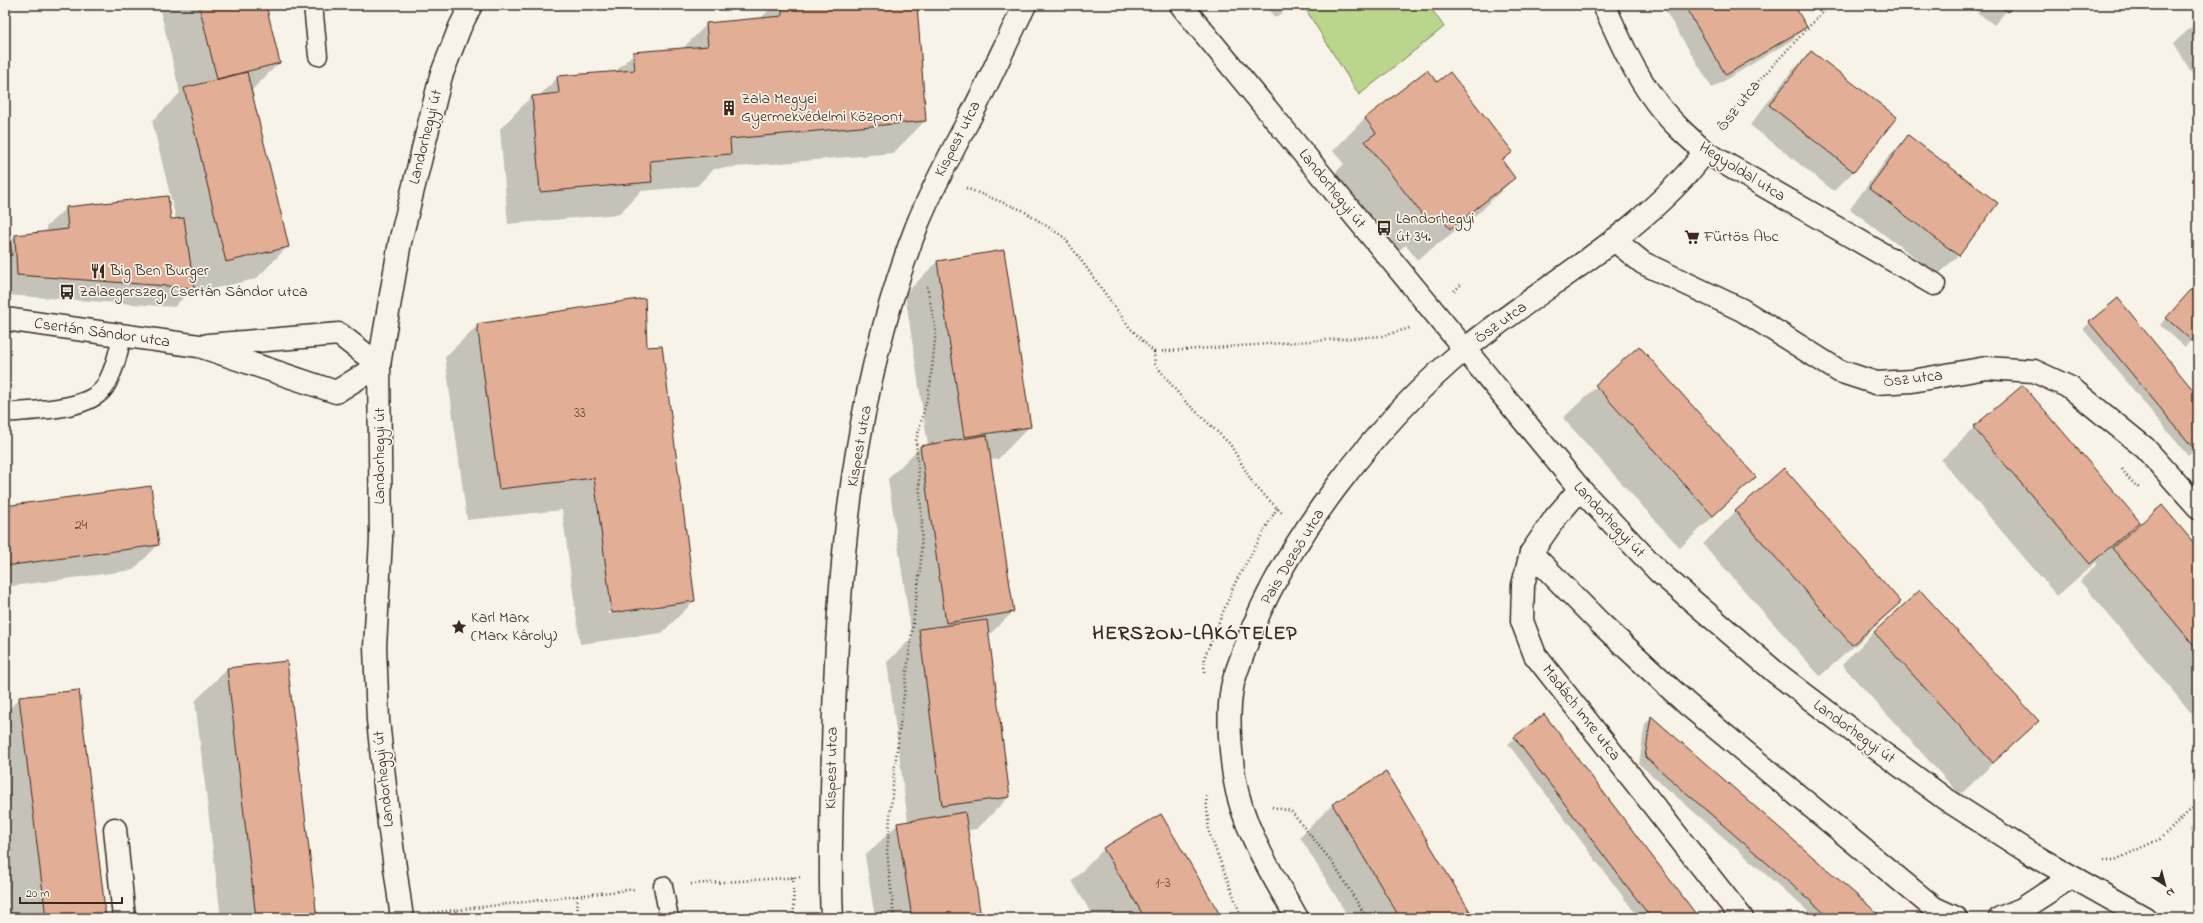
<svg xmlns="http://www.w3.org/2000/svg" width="2203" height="923" viewBox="0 0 2203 923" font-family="'Indie Flower',sans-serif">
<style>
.green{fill:#bad68d;stroke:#7a8056}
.shadow{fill:#0003;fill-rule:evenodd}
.building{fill:#e2ae95;stroke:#3b2a1e}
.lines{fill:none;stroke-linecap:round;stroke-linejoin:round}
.lane-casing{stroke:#3b2a1e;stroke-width:21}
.street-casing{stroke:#3b2a1e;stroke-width:25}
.path{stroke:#3b2a1e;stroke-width:2.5;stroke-dasharray:1 3;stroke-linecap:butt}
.lane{stroke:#f7f3e8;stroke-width:18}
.street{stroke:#f7f3e8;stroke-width:22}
.labels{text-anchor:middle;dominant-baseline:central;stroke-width:3.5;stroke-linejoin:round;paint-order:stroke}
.number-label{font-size:14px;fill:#654b3c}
.poi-label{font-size:16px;fill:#3b2a1e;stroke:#f7f3e8;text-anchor:start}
.street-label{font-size:16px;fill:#3b2a1e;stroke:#f7f3e8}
.district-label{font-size:20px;font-weight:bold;letter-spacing:1px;fill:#3b2a1e;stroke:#f7f3e8}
</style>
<rect width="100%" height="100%" fill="#f7f3e8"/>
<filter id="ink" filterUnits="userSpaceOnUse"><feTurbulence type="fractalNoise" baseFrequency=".025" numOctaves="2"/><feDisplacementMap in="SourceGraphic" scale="8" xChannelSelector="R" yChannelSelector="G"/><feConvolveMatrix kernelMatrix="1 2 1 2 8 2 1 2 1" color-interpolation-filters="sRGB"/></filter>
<g filter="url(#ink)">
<polygon class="green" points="1303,5 1429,5 1444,27 1359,95"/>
<g class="shadow">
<polygon points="159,5 265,5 279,63 251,91 288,246 256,279 194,293 193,288 174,307 5,295 5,211 9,242 16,236 47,232 46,227 66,208 168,197 170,220 176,219 152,121 180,93"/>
<polygon points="774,5 916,5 925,121 893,153 714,169 697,186 641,191 619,214 508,224 500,129 532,96 539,96 558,77 615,72 634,53 682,49 707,24 760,19"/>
<polygon points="1249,5 1262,5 1254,12"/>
<polygon points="1265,5 1292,5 1275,18"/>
<polygon points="1673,5 1763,5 1766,10 1774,5 1792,5 1806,27 1792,40 1712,88 1666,12"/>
<polygon points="1968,5 2012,5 1994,25"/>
<polygon points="2198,21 2198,84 2174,43"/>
<polygon points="1811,52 1854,171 1834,191 1750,125 1791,72"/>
<polygon points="1365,118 1512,151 1501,162 1514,178 1482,210 1417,260 1406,245 1395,253 1334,174 1344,164 1333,151"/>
<polygon points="1908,137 1958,255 1938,275 1850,209 1889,156"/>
<polygon points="937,262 1030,426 998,459 990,460 1013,612 988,636 1009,797 977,829 967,830 980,918 875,918 865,856 898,824 908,822 887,662 912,638 888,479 920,447 928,446 905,294"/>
<polygon points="2198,282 2198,333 2185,347 2160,325"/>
<polygon points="2090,323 2198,397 2198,448 2188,456 2083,329"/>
<path d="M 478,325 L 646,348 L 694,601 L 662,633 L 580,644 L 562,510 L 467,520 L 445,357 ZM 660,605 L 660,607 L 608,614 L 607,612 Z"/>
<polygon points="1639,347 1755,477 1680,548 1563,418"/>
<polygon points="2023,386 2139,522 2120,540 2121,541 2198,550 2198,721 2080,581 2097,564 2096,562 2057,596 1941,460 1974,428"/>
<polygon points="5,507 158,545 133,570 5,587"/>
<polygon points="1736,511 1900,602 1868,634 1820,676 1703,544"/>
<polygon points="1874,632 2038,721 1960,795 1842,665"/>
<polygon points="227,669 316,918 221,918 195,701"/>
<polygon points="20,698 105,918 10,918 5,876 5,713"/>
<polygon points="1651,718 1882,918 1816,918 1639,764 1645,724"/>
<polygon points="1515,738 1698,918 1639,918 1508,744"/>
<polygon points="1385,773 1472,918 1349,918 1300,837 1332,805"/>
<polygon points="2198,821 2198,839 2189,829"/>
<polygon points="1104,849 1221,918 1094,918 1072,881"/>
</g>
<g class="building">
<polygon points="199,5 266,5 280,63 217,79"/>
<polygon points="782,5 917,5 926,121 730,139 731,154 650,161 652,182 540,192 532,96 559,93 557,76 635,70 633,52 708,46 706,23 782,16"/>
<polygon points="1684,5 1764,5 1766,8 1772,5 1794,5 1807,27 1726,75"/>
<polygon points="1999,5 2013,5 2008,12"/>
<polygon points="1811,51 1897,117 1854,172 1769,105"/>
<polygon points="1427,70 1437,82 1450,72 1513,152 1502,160 1515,178 1450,229 1438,214 1428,222 1365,141 1376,133 1365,118"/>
<polygon points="247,72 289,247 226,262 184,88"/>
<polygon points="1908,135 1998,203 1959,256 1869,188"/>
<polygon points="168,196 171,219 184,218 194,288 17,275 15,235 68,229 66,207"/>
<polygon points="5,203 12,255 5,256"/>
<polygon points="1004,250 1031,427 964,437 937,261"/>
<polygon points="2198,282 2198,334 2192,341 2166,318"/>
<polygon points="645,298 647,347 662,346 695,601 612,613 594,478 499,489 477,324"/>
<polygon points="2118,298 2198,396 2198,448 2195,450 2089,322"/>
<polygon points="1639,346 1756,477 1713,516 1595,385"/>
<polygon points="2023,385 2140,522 2090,564 1973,427"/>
<polygon points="987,435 1014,612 946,623 920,446"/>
<polygon points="1784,468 1901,602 1852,645 1735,511"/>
<polygon points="151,486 159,545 5,566 5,506"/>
<polygon points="2162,505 2198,548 2198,650 2112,548"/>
<polygon points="1920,590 2039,721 1993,763 1874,632"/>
<polygon points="987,620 1010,797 942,806 919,629"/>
<polygon points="287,661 317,918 256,918 227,668"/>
<polygon points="79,690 106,918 46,918 19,697"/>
<polygon points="1544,714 1699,918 1651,918 1514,737"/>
<polygon points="1651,716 1883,918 1830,918 1645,757"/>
<polygon points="1386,772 1474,918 1400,918 1332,804"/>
<polygon points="965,812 981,918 912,918 897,823"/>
<polygon points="1161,814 1222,918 1145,918 1103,848"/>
</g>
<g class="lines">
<g class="lane-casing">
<g id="lane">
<polyline points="313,5 318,56"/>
<path d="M 5,413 C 32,410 87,411 104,388 C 114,372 118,354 122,336"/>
<polyline points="663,886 669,918"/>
</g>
</g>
<g class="street-casing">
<g id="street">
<polyline points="1181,5 1580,489 1659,572 1775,672 1846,726 1944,798 2028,852 2145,918"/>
<path d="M 1604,5 C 1619,39 1634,73 1656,102 C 1670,121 1688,137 1705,152 L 1934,284"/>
<polyline points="1614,240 1643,263 1742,310 1839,371 1876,383 1912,381 1986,368 2034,371 2071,388 2145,448 2198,507"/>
<polyline points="5,319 199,346 336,392 379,365"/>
<polyline points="208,345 339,334 379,365"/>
<polyline points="1580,489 1555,518 1531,553 1523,585 1522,621 1535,655 1742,918"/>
<polyline points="1531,553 1600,623 1687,704 1934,908 1956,918"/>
<polyline points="115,829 124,918"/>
<polyline points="402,918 389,824 378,720 375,647 381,539 379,365 400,242 441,76 460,27 471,5"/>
<path d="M 832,918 C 829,861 832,804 833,747 C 837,570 853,389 918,223 C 932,189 949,157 966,125 C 987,86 1005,45 1025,5"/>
<path d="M 1297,918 C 1272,874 1242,828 1234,776 C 1230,748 1227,716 1232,688 C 1234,676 1240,663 1244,651 C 1280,546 1379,421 1464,350 C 1543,285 1643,234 1705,152"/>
<polyline points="2000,918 2022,909 2071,877"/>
</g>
</g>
<g class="path">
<polyline points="1721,128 1740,101 1829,5"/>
<polyline points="966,188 1022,210 1065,238 1130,328 1154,352 1155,364 1182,398 1230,444 1254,485 1283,514"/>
<polyline points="1454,291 1463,283"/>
<polyline points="1154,352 1383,336 1410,328"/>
<polyline points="2122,469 2128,478 2140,489"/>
<polyline points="1204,672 1205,656 1235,583 1277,508"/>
<polyline points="1206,796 1209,832 1242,918"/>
<polyline points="1272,807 1291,811 1332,862 1367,918"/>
<polyline points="2104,860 2115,860 2160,839 2198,803"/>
<polyline points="793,877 794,918"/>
<polyline points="691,884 801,877"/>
<polyline points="577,896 578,918"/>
<polyline points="456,911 458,918"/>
<polyline points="430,913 636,889"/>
<polyline points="894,918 887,851 894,773 921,561 922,520 916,441 930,387 936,331 927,286"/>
</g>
<use href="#lane" class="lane"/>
<use href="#street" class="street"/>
</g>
</g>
<defs>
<g id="building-bare" transform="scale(1.2)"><path d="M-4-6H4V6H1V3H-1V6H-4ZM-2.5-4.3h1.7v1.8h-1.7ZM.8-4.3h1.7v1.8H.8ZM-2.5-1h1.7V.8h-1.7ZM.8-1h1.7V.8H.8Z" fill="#3b2a1e" stroke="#f7f3e8" stroke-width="2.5" paint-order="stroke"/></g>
<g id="bus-bare" transform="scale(1.2)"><path d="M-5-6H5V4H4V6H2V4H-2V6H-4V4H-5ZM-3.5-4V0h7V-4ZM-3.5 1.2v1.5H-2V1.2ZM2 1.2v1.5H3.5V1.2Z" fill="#3b2a1e" stroke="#f7f3e8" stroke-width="2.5" paint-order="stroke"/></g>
<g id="supermarket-bare" transform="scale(1.2)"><path d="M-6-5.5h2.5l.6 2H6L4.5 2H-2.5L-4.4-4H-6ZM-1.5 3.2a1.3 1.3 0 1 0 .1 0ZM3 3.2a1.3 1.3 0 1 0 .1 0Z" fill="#3b2a1e" stroke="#f7f3e8" stroke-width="2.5" paint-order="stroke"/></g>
<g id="restaurant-bare" transform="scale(1.2)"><path d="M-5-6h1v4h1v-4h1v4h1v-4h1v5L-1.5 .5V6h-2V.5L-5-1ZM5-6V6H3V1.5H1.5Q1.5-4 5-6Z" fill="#3b2a1e" stroke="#f7f3e8" stroke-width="2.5" paint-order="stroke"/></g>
<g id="sight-bare" transform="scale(1.2)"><path d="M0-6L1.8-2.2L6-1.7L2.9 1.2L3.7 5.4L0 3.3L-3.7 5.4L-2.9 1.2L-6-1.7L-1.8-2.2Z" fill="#3b2a1e" stroke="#f7f3e8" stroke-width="2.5" paint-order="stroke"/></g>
</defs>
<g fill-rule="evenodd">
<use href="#building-bare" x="729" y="108"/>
<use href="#bus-bare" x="1384" y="228"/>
<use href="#supermarket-bare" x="1692" y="237"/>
<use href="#restaurant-bare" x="98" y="271"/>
<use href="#bus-bare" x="67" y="292"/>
<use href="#sight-bare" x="459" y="627"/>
</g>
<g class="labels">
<g class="number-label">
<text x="580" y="413">33</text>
<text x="81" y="525">24</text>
<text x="1163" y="883">1-3</text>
</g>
<g class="poi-label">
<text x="741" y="99">Zala Megyei<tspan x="741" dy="18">Gyermekvédelmi Központ</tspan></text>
<text x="1396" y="219">Landorhegyi<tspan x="1396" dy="18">út 34.</tspan></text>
<text x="1704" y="237">Fürtös Abc</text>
<text x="110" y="271">Big Ben Burger</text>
<text x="79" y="292">Zalaegerszeg, Csertán Sándor utca</text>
<text x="471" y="618">Karl Marx<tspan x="471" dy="18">(Marx Károly)</tspan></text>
</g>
<g class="street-label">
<text transform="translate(1739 106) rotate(-52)">Ősz utca</text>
<text transform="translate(426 137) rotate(-76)">Landorhegyi út</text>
<text transform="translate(958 139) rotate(-63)">Kispest utca</text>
<text transform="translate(1742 172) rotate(32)">Hegyoldal utca</text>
<text transform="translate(1332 189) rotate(51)">Landorhegyi út</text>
<text transform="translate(1501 323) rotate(-36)">Ősz utca</text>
<text transform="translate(102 333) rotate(8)">Csertán Sándor utca</text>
<text transform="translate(1913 379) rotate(-7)">Ősz utca</text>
<text transform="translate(860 446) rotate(-80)">Kispest utca</text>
<text transform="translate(380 456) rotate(-90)">Landorhegyi út</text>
<text transform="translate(1609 520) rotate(47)">Landorhegyi út</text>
<text transform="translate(1293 557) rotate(-59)">Pais Dezső utca</text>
<text transform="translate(1581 713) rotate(52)">Madách Imre utca</text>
<text transform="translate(1854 732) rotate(36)">Landorhegyi út</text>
<text transform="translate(832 768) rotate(-89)">Kispest utca</text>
<text transform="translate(384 779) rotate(-96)">Landorhegyi út</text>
</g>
<g class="district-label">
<text x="1195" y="634">HERSZON-LAKÓTELEP</text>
</g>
</g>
<rect width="2203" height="923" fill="none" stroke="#f7f3e8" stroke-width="20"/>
<rect x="10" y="10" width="2183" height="903" fill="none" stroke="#3b2a1e" stroke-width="1.5" filter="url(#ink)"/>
<g transform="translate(2165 885) rotate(144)" stroke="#f7f3e8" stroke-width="3" paint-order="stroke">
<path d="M0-3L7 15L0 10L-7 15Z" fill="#3b2a1e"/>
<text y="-6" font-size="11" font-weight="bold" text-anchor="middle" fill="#3b2a1e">N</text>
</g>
<path d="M20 897v6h102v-6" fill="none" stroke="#3b2a1e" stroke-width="2"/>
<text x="26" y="897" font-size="12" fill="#3b2a1e" stroke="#f7f3e8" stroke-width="3" paint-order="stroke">20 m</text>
</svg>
